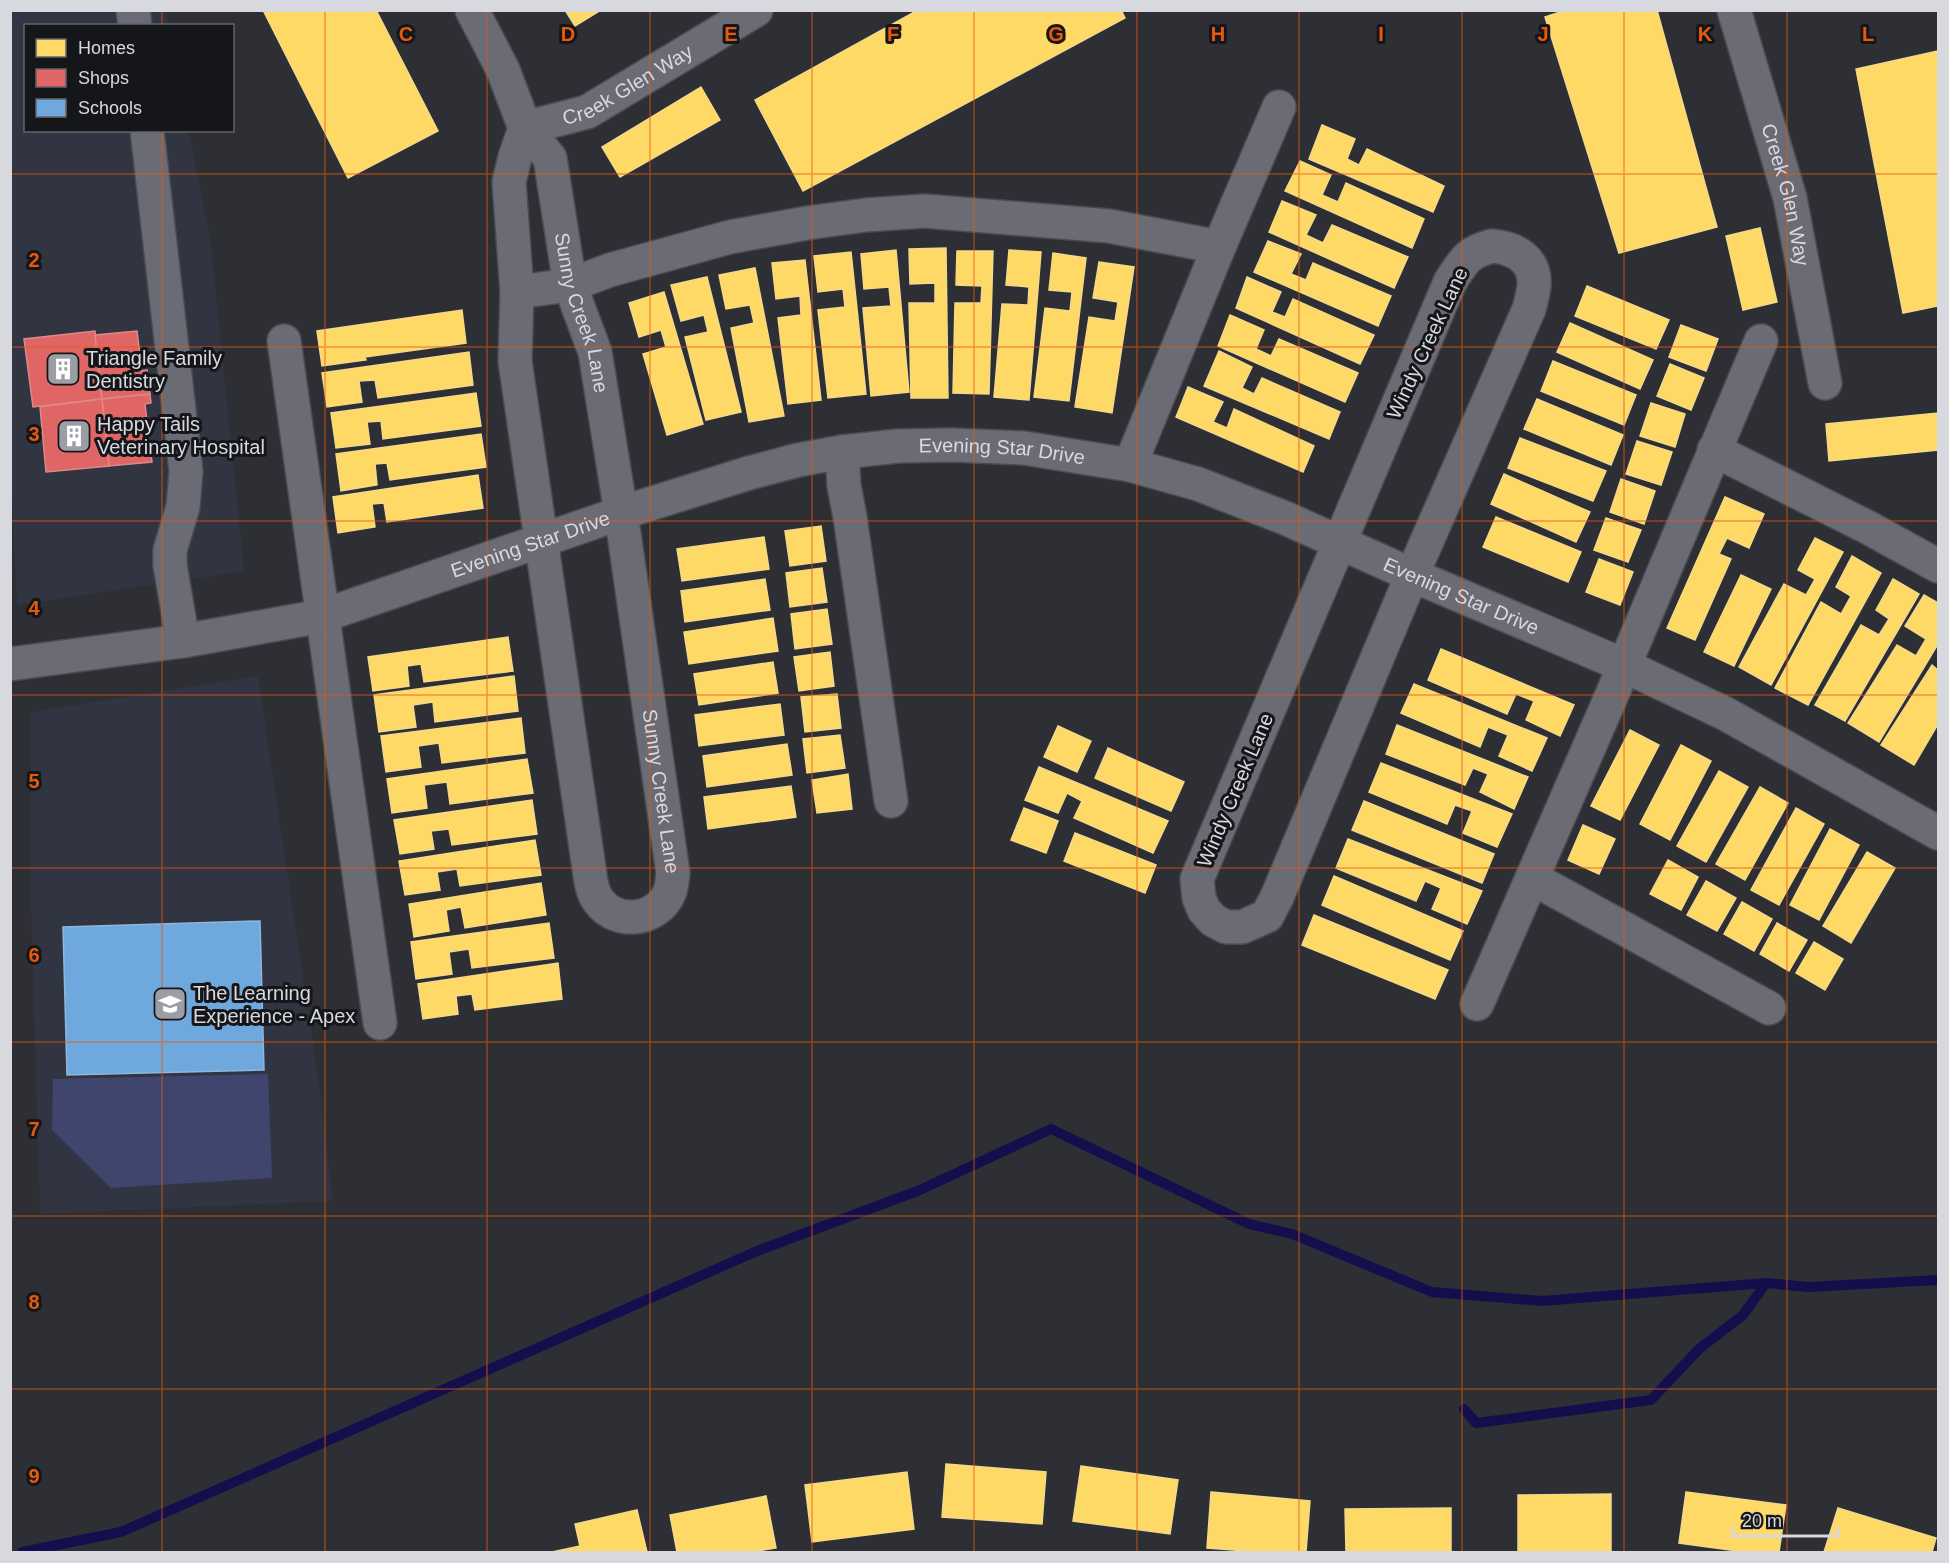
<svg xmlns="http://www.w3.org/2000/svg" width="1949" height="1563" viewBox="0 0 1949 1563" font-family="Helvetica,sans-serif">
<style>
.built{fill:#313441}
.green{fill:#40456e}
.homes{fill:#ffd966;stroke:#f3d98a;stroke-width:1.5}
.shops{fill:#e06666;stroke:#de888a;stroke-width:1.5}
.schools{fill:#6fa8dc;stroke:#8eb7dd;stroke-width:1.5}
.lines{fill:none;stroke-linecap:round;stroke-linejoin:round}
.stream{stroke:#150e4d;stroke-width:10}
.minor-casing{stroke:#4a4b4f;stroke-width:36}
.minor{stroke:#6a6b75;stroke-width:33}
.grid{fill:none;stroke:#e8590c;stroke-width:1.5;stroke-opacity:0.55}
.labels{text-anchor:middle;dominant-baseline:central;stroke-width:6;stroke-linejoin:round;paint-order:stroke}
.street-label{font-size:20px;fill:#d8d9df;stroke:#15161a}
.poi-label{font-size:20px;fill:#d8d9df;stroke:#15161a;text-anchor:start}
.grid-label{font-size:20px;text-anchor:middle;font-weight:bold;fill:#e8590c;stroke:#15161a;stroke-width:6;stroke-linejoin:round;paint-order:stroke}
</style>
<rect width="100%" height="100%" fill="#2e2f34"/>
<g class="built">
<polygon points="10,11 166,11 169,25 26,26 26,130 189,131 211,245 244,571 17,605 10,458"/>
<polygon points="258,676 321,1098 333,1201 40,1214 31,909 31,712"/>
</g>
<polygon class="green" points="268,1074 272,1178 111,1188 52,1130 53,1079"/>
<g class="homes">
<polygon points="263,10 376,10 438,131 348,178"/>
<polygon points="565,10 601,10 575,26"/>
<polygon points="918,10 1121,10 1125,18 803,191 755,100"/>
<polygon points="1566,10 1657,10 1717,227 1619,253 1545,17"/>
<polygon points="1938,51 1938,306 1903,313 1856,69"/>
<polygon points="701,87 720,120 620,177 602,147"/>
<polygon points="1322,125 1355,139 1347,159 1359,165 1367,149 1444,186 1433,212 1309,159"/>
<polygon points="1300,161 1331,175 1322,195 1338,202 1346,183 1424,219 1412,248 1285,191"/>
<polygon points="1282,201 1316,215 1306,235 1323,243 1332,225 1408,257 1394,288 1269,232"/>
<polygon points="1760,228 1777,302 1743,310 1726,236"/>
<polygon points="1268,241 1301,254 1291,274 1306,280 1313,263 1391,296 1378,326 1254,272"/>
<polygon points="946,248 948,398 911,398 909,303 935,303 935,283 910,284 909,249"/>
<polygon points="896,250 909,392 871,396 863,308 891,306 889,287 864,289 861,254"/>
<polygon points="1009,250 1041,252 1029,400 994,397 1002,304 1028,305 1029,287 1006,285"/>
<polygon points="957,251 993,251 989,394 953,393 955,303 981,303 982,286 956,285"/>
<polygon points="851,252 866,394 828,398 818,310 845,307 843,289 818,292 814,256"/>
<polygon points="1053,253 1086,258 1069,401 1034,397 1045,308 1070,311 1072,292 1049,290"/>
<polygon points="805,260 821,400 788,404 778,318 801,315 800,296 776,299 772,263"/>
<polygon points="1099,262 1134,267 1112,413 1075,407 1089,317 1115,321 1118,302 1093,298"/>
<polygon points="755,268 784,416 749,422 731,328 754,323 750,305 726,309 719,275"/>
<polygon points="707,277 741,412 706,420 685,337 708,332 704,315 681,321 671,285"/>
<polygon points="1247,277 1281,292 1272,312 1285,317 1293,299 1374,335 1360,364 1236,308"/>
<polygon points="1587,286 1669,320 1656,349 1575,316"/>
<polygon points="664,292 703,424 667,435 643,354 666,347 661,330 639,337 629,303"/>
<polygon points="462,310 466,343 365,357 366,360 322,366 317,331"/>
<polygon points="1230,315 1264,330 1256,349 1271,356 1279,339 1358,373 1345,402 1218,346"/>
<polygon points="1570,323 1653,360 1640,389 1557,352"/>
<polygon points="1681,325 1718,339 1706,371 1669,357"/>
<polygon points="1219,351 1252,367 1242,388 1254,394 1262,378 1340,412 1329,439 1204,386"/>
<polygon points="469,352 473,385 378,398 375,380 359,381 362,402 327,407 322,373"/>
<polygon points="1553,361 1636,395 1624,425 1541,391"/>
<polygon points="1670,364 1704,378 1691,410 1657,396"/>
<polygon points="1188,387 1223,402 1213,422 1227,428 1234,409 1314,446 1303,472 1176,417"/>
<polygon points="476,393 481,426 383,439 381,421 367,422 370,444 336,448 331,413"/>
<polygon points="1537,399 1623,435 1611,465 1524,429"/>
<polygon points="1651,403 1685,414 1675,447 1640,436"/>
<polygon points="1938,413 1938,450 1829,461 1826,424"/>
<polygon points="481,434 486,467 390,480 387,463 375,464 377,485 341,491 336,454"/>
<polygon points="1520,438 1606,471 1593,501 1508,468"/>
<polygon points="1637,441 1672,452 1661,485 1626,474"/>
<polygon points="1504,474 1590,512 1576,542 1491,504"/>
<polygon points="478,475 483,508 387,522 384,503 372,504 375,527 338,533 333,497"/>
<polygon points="1621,479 1655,491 1644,524 1610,512"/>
<polygon points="1725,497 1764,514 1749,548 1727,538 1719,554 1731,559 1695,640 1667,628"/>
<polygon points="1496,517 1581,552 1568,582 1483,547"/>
<polygon points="1606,518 1641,530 1628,562 1594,550"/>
<polygon points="821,526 826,561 790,566 785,531"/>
<polygon points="764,537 769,569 682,581 677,549"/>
<polygon points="1815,538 1843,552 1771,685 1739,667 1784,584 1806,595 1815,579 1798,570"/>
<polygon points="1852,556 1881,573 1808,705 1775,688 1821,602 1841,614 1851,596 1836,587"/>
<polygon points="1599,559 1633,572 1620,605 1586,592"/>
<polygon points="822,568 827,602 790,607 786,573"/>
<polygon points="1741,575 1771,589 1734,666 1704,652"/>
<polygon points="765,579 770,610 685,622 681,591"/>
<polygon points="1893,579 1919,594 1845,721 1815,705 1861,625 1879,635 1889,619 1876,610"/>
<polygon points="1924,595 1938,603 1938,644 1879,742 1848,723 1897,645 1916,656 1926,639 1905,626"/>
<polygon points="827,609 832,644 795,649 791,614"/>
<polygon points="773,618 778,651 689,664 684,632"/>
<polygon points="508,637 513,671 424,682 421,664 407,666 409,686 373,691 368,657"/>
<polygon points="1441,649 1574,705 1560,736 1526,720 1534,701 1516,694 1507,714 1428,680"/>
<polygon points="830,652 834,686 799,691 794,657"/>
<polygon points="773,662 778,693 699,705 694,674"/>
<polygon points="1932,665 1938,670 1938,724 1914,765 1881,745"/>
<polygon points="514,676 518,711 435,722 433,702 413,705 416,727 379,732 374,695"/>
<polygon points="1414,684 1547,738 1532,771 1499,756 1508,735 1488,727 1480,747 1401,713"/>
<polygon points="837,694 841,728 805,732 801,697"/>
<polygon points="780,704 784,735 699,746 695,715"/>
<polygon points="521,718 525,753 442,763 439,743 418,746 421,767 386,772 381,736"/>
<polygon points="1397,725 1528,777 1514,809 1480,792 1488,774 1473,768 1465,785 1386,754"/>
<polygon points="1058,726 1091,741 1077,772 1044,757"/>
<polygon points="1630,730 1659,745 1620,820 1591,806"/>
<polygon points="840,735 845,768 807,773 803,739"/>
<polygon points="787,744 792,775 707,787 703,756"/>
<polygon points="1681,745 1711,761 1670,840 1640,824"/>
<polygon points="1108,748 1184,782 1171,811 1095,778"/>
<polygon points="527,759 533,793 450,804 447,782 424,785 427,808 392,813 387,779"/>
<polygon points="1381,763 1512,814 1497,847 1463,833 1472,811 1455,805 1447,824 1369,792"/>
<polygon points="1039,767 1168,821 1153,853 1074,818 1082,801 1067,793 1058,813 1025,800"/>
<polygon points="1719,771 1748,787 1706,862 1677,846"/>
<polygon points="848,774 852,809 817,813 812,780"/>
<polygon points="791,786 796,817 708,829 704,797"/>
<polygon points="1760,787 1788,803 1745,880 1716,864"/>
<polygon points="532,800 537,834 452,845 449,829 431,831 434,849 400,854 394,820"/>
<polygon points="1364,801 1494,854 1482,883 1352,830"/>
<polygon points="1024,808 1058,821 1046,853 1011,840"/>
<polygon points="1796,808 1824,824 1779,905 1751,890"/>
<polygon points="1583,825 1615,839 1599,874 1568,860"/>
<polygon points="1830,829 1859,845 1819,920 1790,905"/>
<polygon points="1075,833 1156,865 1145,893 1064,861"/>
<polygon points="1348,839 1482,891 1467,924 1432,909 1441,888 1425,881 1416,901 1336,868"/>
<polygon points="535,840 541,875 460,886 457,869 437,872 440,890 405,895 399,861"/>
<polygon points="1867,852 1895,868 1851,943 1823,926"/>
<polygon points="1668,860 1698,877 1681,910 1650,894"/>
<polygon points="1334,876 1463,931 1450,960 1322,905"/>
<polygon points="1706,881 1736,898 1717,931 1687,915"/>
<polygon points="541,883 546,915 465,928 461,907 446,910 449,931 414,937 409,904"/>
<polygon points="1742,902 1772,919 1754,951 1724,934"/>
<polygon points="1314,915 1448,970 1435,999 1302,945"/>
<polygon points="549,923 554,958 472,968 469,949 449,952 452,974 416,979 411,942"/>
<polygon points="1777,923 1807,940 1789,971 1760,954"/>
<polygon points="1814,942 1843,959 1825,990 1796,973"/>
<polygon points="558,963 562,999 475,1010 472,994 456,996 458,1014 423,1019 418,984"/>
<polygon points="946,1464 1046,1472 1042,1524 942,1517"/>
<polygon points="1081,1466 1178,1480 1170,1534 1073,1521"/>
<polygon points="907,1472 914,1529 812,1542 805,1485"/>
<polygon points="1211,1492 1310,1501 1306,1552 1260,1552 1207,1548"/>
<polygon points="1686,1492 1786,1505 1779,1552 1745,1552 1679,1543"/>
<polygon points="1611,1494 1611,1552 1518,1552 1518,1495"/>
<polygon points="766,1496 776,1548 752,1552 677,1552 670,1515"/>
<polygon points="1451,1508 1451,1552 1346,1552 1345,1509"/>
<polygon points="1838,1508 1936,1538 1932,1552 1824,1552"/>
<polygon points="637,1510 647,1552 552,1552 580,1546 575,1524"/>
</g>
<g class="shops">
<polygon points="95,331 102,399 33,407 24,339"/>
<polygon points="137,331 142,371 147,370 150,394 102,399 95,335"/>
<polygon points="150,394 151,403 145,404 152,462 109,466 102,399"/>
<polygon points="102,399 109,466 46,472 40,407"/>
</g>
<polygon class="schools" points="260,921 264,1070 67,1075 63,927"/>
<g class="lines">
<g class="stream">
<polyline points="1464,1409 1476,1423 1651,1400 1699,1349 1743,1315 1766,1283"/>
<polyline points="22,1552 121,1532 757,1251 920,1190 1051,1129 1249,1224 1292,1234 1432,1292 1542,1301 1766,1283 1808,1287 1938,1280"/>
</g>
<g class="minor-casing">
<g id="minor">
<polyline points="133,10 135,26"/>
<path id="s1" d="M 472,10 L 503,70 L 525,128 L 550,158 L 570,285 L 595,352 L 621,513 L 673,873 C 672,879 672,886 670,891 C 658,923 611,927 595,895 C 593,891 592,886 591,882 L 515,361 L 517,292 L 509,182 L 515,157 L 525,128"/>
<path id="s2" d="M 1734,10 L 1790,198 L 1825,383"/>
<path id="s3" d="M 525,128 L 587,112 L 756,10"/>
<polyline points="147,130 186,471 183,507 170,550 170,565 183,641"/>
<path d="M 1492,246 C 1515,248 1536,259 1534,286 C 1533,294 1531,302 1529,309 L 1412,575 L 1277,897 L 1267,916 L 1242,927 L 1226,927 L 1213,920 L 1204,910 L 1199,898 L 1197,879 L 1450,282 C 1464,261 1466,253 1492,246 Z"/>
<polyline points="517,292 570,285 610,270 730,237 807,223 866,215 925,211 1109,226 1219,247"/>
<polyline points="284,341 380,1023"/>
<polyline points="1714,450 1869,528 1938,566"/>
<polyline points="842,452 844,486 850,517 891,801"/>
<polyline points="1130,465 1219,247 1279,107"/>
<path id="s4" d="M 10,664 L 183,641 L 322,616 L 621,513 L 749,473 L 798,460 L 842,452 L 898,446 L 952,445 L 1024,448 L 1130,465 L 1198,484 L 1285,518 L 1412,575 L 1623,665 L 1726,714 L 1938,833"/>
<polyline points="1532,878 1769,1008"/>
<polyline points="1477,1004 1611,697 1761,341"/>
</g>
</g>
<use href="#minor" class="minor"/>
</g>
<path class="grid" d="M 162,10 L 162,26M 325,10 L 325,1552M 487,10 L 487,1552M 650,10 L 650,1552M 812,10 L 812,1552M 974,10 L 974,1552M 1137,10 L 1137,1552M 1299,10 L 1299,1552M 1462,10 L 1462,1552M 1624,10 L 1624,1552M 1787,10 L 1787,1552M 162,130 L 162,1552M 10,174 L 1938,174M 10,347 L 1938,347M 10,521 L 1938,521M 10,695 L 1938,695M 10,868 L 1938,868M 10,1042 L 1938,1042M 10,1216 L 1938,1216M 10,1389 L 1938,1389"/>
<defs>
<g id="building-square" transform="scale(1.725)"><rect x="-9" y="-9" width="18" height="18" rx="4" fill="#9c9ea3" stroke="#15161a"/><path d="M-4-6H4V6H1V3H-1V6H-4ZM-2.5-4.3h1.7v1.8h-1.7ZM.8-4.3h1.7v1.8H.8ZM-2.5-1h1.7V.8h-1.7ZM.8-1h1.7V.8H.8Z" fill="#fff"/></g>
<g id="school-square" transform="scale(1.725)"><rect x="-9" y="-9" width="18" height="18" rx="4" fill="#9c9ea3" stroke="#15161a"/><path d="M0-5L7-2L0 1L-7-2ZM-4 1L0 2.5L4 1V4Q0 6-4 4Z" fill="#fff"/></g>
</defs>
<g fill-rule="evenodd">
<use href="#building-square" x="63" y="369"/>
<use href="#building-square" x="74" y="436"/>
<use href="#school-square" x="170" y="1004"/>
</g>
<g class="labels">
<g class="street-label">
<text stroke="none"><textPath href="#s3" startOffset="112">Creek Glen Way</textPath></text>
<text stroke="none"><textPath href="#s2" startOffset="192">Creek Glen Way</textPath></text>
<text stroke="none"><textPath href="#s1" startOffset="327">Sunny Creek Lane</textPath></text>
<text transform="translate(1427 343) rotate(-65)">Windy Creek Lane</text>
<text stroke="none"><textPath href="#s4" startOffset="1022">Evening Star Drive</textPath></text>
<text stroke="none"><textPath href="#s4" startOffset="536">Evening Star Drive</textPath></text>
<text stroke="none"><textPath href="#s4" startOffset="1508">Evening Star Drive</textPath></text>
<text transform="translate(1235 790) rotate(-67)">Windy Creek Lane</text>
<text stroke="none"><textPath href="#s1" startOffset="813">Sunny Creek Lane</textPath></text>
</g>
<g class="poi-label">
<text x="86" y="358">Triangle Family<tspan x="86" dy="23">Dentistry</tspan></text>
<text x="97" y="424">Happy Tails<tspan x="97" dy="23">Veterinary Hospital</tspan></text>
<text x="193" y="993">The Learning<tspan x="193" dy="23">Experience - Apex</tspan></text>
</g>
</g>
<g class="grid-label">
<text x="406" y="41">C</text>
<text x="568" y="41">D</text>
<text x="731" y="41">E</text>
<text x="893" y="41">F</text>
<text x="1056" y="41">G</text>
<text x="1218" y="41">H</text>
<text x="1381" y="41">I</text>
<text x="1543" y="41">J</text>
<text x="1705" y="41">K</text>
<text x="1868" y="41">L</text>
<text x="34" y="267">2</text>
<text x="34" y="441">3</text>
<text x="34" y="615">4</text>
<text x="34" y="788">5</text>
<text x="34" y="962">6</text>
<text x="34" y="1136">7</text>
<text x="34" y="1309">8</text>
<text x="34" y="1483">9</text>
</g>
<rect width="1949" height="1563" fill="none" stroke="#d8d9df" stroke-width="24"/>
<rect x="24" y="24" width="210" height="108" fill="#15161a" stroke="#636469" stroke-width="1.5"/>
<rect x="36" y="39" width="30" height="18" fill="#ffd966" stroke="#636469" stroke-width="1.5"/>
<text x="78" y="54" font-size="18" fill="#d8d9df">Homes</text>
<rect x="36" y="69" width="30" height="18" fill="#e06666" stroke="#636469" stroke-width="1.5"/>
<text x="78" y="84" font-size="18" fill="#d8d9df">Shops</text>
<rect x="36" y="99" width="30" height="18" fill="#6fa8dc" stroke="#636469" stroke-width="1.5"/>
<text x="78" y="114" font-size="18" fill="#d8d9df">Schools</text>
<path d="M1733 1527v9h105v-9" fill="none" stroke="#d8d9df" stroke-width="3"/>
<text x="1742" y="1527" font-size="18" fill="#d8d9df" stroke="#15161a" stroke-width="4.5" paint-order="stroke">20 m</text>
</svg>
